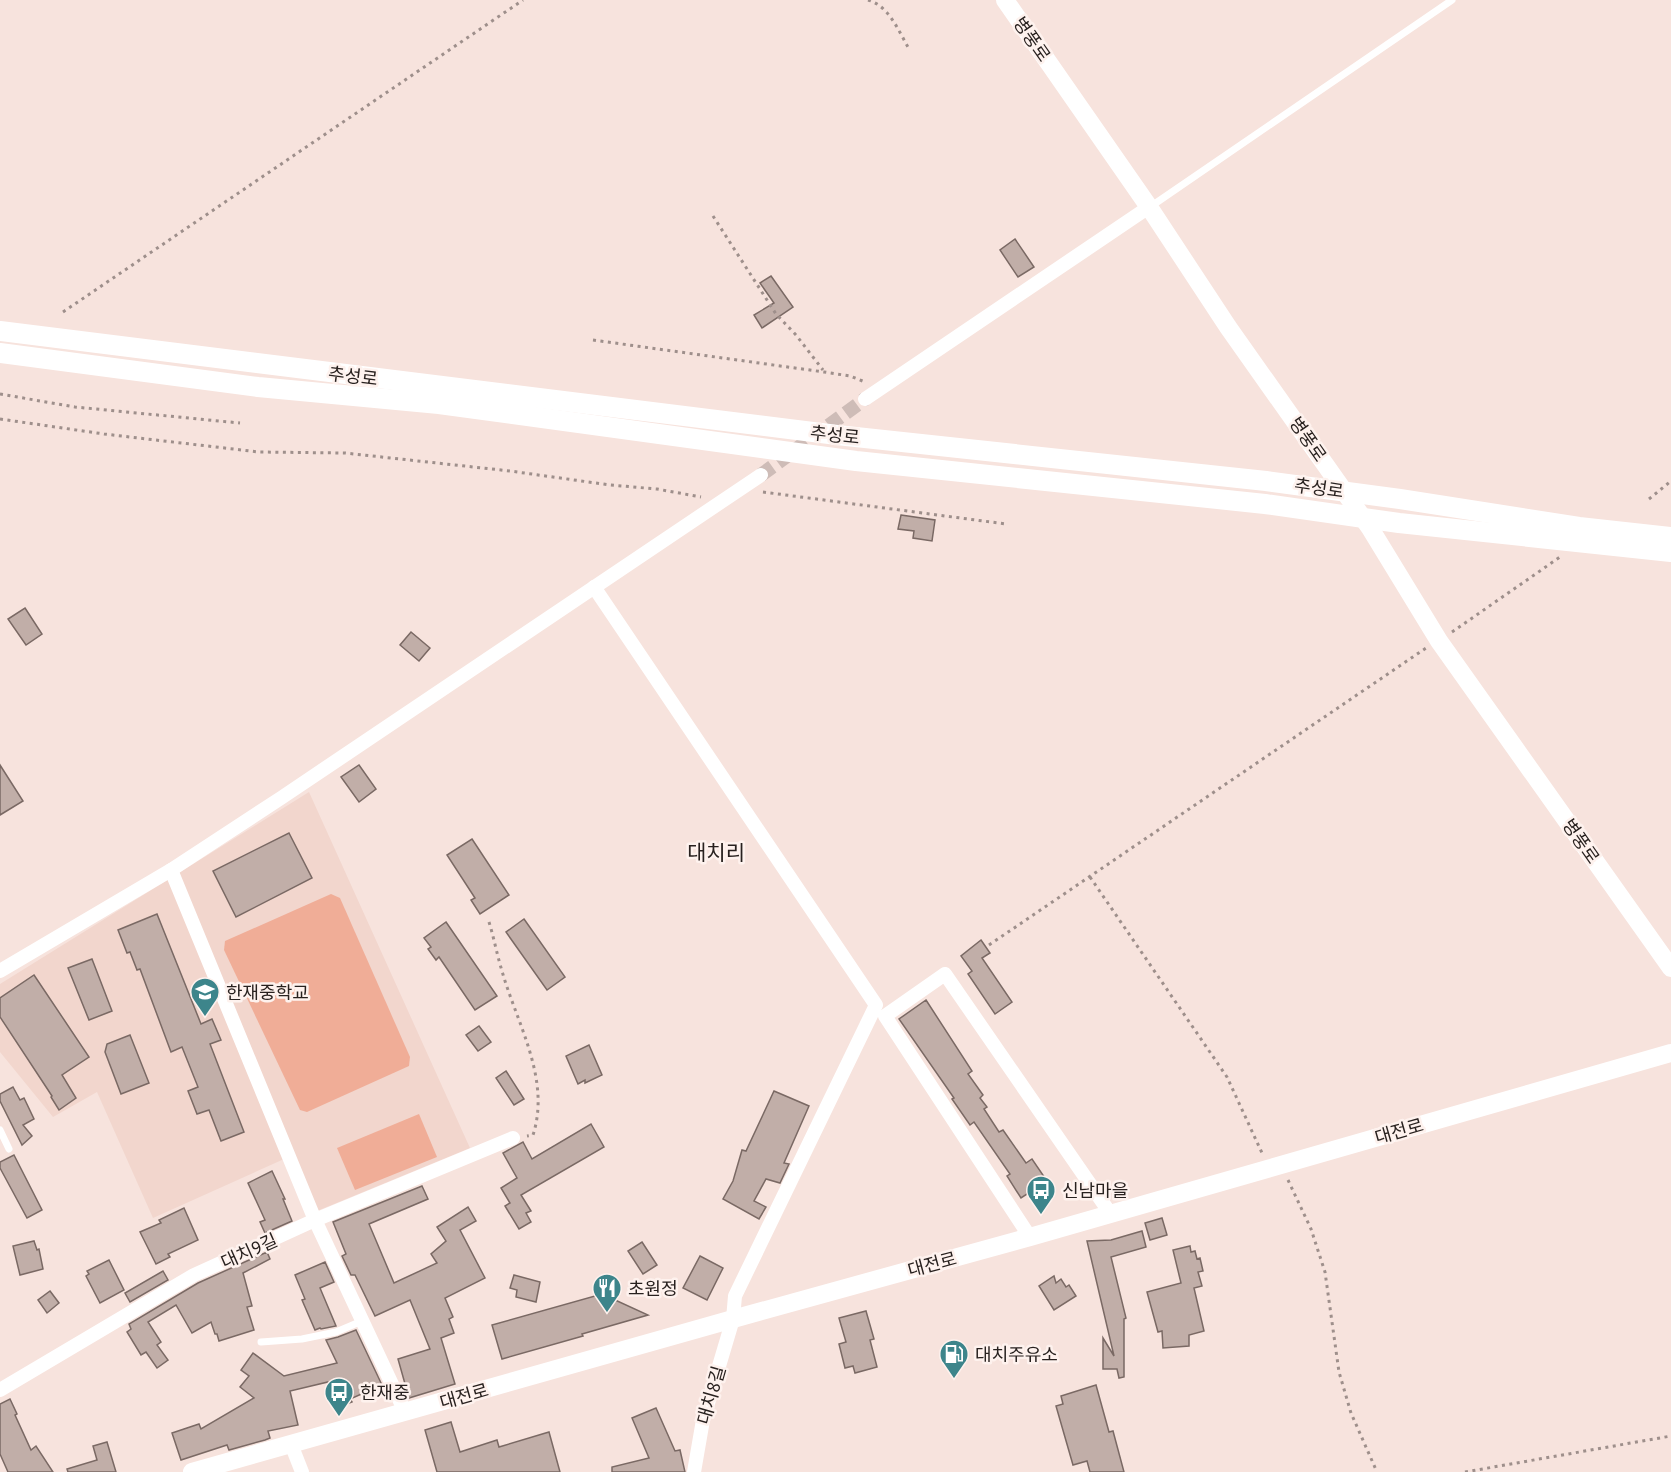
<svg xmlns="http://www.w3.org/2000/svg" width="1671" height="1472" viewBox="0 0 1671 1472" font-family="'PT Sans','Noto Sans KR',sans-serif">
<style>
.built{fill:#f2d6cd}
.green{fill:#f0ad97}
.building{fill:#c1aea8;stroke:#7a6964;stroke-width:1.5}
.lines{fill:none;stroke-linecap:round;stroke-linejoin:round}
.street-tunnel{stroke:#cebcb7;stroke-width:14;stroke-dasharray:14 7;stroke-linecap:butt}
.path{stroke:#9e8f8b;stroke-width:3;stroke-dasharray:3 4.5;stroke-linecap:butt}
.lane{stroke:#fff;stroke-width:7}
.street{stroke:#fff;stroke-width:14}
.secondary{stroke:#fff;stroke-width:18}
.primary{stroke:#fff;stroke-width:20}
.labels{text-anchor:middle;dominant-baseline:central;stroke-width:5;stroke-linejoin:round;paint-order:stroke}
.street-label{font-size:18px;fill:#28211f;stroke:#fef2ee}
.poi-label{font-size:18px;fill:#28211f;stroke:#fef2ee;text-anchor:start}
.quarter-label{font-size:21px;fill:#28211f;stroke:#fef2ee}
</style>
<rect width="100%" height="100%" fill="#f7e3dd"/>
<polygon class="built" points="309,792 470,1148 317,1211 293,1155 153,1218 97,1092 53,1117 0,1052 0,984"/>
<g class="green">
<polygon points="331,894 340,898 410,1057 409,1066 307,1112 300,1110 224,950 225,941"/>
<polygon points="419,1114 437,1157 355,1190 337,1148"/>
</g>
<g class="building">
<polygon points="1015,239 1034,267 1018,277 1000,250"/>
<polygon points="771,276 793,307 762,328 754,315 774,303 760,283"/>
<polygon points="901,515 935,520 932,541 913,538 914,531 898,529"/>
<polygon points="25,608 42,634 26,645 8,619"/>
<polygon points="411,632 430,648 419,661 400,645"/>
<polygon points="0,765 23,801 0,815"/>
<polygon points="359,765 376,789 359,802 341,777"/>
<polygon points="289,833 312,878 236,917 213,871"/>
<polygon points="472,839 509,895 480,914 471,900 475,898 447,855"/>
<polygon points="157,914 201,1024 212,1019 221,1040 210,1044 244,1132 221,1141 209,1110 197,1114 188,1091 198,1087 182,1047 171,1052 140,969 137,970 130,952 127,953 118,930"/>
<polygon points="524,919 565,977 547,990 506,932"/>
<polygon points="446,922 497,996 475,1010 439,957 436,960 428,949 431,947 424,938"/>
<polygon points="981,940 990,953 982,958 1012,1002 995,1014 968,974 972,971 961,956"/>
<polygon points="92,959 112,1011 89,1020 68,968"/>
<polygon points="34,975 89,1057 62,1075 76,1098 59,1110 51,1097 52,1096 0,1017 0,998"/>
<polygon points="926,1000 972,1071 968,1074 983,1095 980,1098 987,1107 984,1109 999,1132 1003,1130 1026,1163 1032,1159 1047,1181 1021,1198 1007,1176 1010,1174 974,1122 970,1125 952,1099 954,1098 899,1019"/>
<polygon points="479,1026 491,1042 478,1051 466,1035"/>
<polygon points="130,1035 149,1083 121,1094 105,1052 107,1044"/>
<polygon points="589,1045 602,1075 585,1083 585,1080 578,1084 566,1056"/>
<polygon points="506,1071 524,1099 514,1105 496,1078"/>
<polygon points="13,1087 20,1100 24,1098 34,1119 23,1125 32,1136 22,1145 0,1101 0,1094"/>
<polygon points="774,1091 809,1106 784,1163 789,1164 780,1183 766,1179 754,1201 766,1207 759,1219 723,1199 733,1181 742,1150 746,1151"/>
<polygon points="591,1124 604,1147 521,1195 531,1211 526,1213 531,1222 519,1229 505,1206 510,1203 501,1188 517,1178 503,1153 523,1142 532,1159"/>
<polygon points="14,1155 42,1210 27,1218 0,1168 0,1162"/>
<polygon points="272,1171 285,1199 283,1199 292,1221 265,1233 260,1222 265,1220 248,1183"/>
<polygon points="422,1186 428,1199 369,1224 394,1283 437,1263 431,1254 446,1241 437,1227 468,1207 476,1221 460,1230 485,1278 445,1298 453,1317 449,1319 454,1333 441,1338 455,1384 409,1398 398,1359 430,1349 410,1300 375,1316 355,1275 351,1275 342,1256 346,1254 333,1222"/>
<polygon points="184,1208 198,1240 168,1254 170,1257 156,1264 140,1232 161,1223 159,1220"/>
<polygon points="1162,1218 1167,1235 1150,1240 1145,1223"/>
<polygon points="1142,1231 1146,1247 1111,1257 1126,1318 1124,1319 1124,1377 1119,1378 1117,1369 1103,1369 1103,1338 1114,1356 1087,1241 1111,1240"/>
<polygon points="34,1241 37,1250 39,1249 43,1269 20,1275 13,1246"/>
<polygon points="642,1242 657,1265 643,1274 628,1251"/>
<polygon points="1190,1246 1191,1252 1195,1251 1197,1259 1200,1258 1203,1271 1198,1272 1202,1286 1194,1288 1204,1331 1189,1335 1189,1346 1163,1348 1162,1331 1158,1332 1147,1292 1181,1283 1173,1250"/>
<polygon points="267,1252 270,1259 243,1273 252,1306 247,1307 254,1330 219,1341 217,1334 215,1334 211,1322 192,1333 176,1305 148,1322 161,1342 157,1345 168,1360 157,1368 146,1352 141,1355 127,1332 131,1329 129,1324 198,1283"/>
<polygon points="700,1256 723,1268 707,1300 683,1288"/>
<polygon points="109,1260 124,1290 100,1303 86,1276 89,1274 87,1271"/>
<polygon points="325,1262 334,1282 320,1288 336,1326 321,1329 320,1328 315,1330 302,1300 305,1299 295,1275"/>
<polygon points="163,1271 168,1280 130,1302 125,1293"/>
<polygon points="514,1275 540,1282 536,1302 516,1297 517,1290 510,1288"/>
<polygon points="1054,1276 1056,1283 1061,1279 1066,1287 1069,1285 1076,1296 1054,1310 1039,1286"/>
<polygon points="50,1291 59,1303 47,1313 38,1300"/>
<polygon points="602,1294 648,1315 582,1334 583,1336 502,1359 492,1325"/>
<polygon points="866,1311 874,1339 870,1340 877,1367 855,1373 853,1366 845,1368 839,1344 846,1342 839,1318"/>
<polygon points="356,1330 382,1385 350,1399 352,1402 337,1408 328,1382 290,1391 298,1425 268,1431 270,1438 265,1440 229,1450 227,1445 181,1460 172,1433 199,1424 201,1429 254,1398 240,1387 249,1376 241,1370 253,1353 284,1376 337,1363 326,1340 338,1337"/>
<polygon points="1096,1385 1109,1432 1113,1431 1124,1472 1090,1472 1087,1461 1073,1465 1056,1406 1063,1404 1061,1396"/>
<polygon points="10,1399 17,1414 15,1415 31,1450 36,1446 53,1472 8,1472 0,1454 0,1404"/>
<polygon points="656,1408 675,1451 680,1450 685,1472 612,1472 612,1467 649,1458 632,1418"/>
<polygon points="451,1422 460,1452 497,1440 499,1447 549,1432 560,1472 437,1472 425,1430"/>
<polygon points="107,1442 116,1472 68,1472 67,1469 97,1460 93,1446"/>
</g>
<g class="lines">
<polyline class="street-tunnel" points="761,475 865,399"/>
<g class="path">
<path d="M 868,0 C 889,6 898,30 908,47"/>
<polyline points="713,216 776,314 796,335 823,370"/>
<polyline points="63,312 523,0"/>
<polyline points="593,340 824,372 850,376 865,382"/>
<polyline points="0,394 75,407 240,423"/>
<polyline points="0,419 104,434 259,452 345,453 510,471 610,485 657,489 701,497"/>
<polyline points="763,492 1006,524"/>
<polyline points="1649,499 1671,481"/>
<polyline points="1452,632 1560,557"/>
<polyline points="1090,877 1227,1077 1262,1153"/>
<path d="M 489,922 C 494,938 497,955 502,971 C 517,1024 551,1079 533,1135 L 527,1136"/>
<polyline points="989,945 1426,648"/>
<polyline points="1288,1180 1311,1229 1325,1272 1339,1372 1351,1413 1377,1472"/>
<polyline points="1465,1472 1671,1436"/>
</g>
<g class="lane">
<polyline points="1150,207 1452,0"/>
<polyline points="0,1130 9,1149"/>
<polyline points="261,1342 302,1339 336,1332 362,1321"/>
</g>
<g class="street">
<polyline points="865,399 1149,207"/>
<polyline points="594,587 876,1005 735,1296 733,1319 703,1420 694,1472"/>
<polyline points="171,870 315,1220 513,1138"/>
<polyline points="0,971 171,870 281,798 761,475"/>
<polyline points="1030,1237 885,1016 945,974 1110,1213"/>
<polyline points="0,1390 194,1275 315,1220 405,1412"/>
<polyline points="291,1444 302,1472"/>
</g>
<g class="secondary">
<polyline points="1005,0 1149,207 1228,327 1370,528 1439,641 1671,968"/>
<polyline points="192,1472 733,1319 1030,1237 1671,1053"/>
</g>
<g class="primary">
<polyline points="0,331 837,435 1266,481 1400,499 1579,527 1671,537"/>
<polyline points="0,353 258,387 439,404 856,461 1265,504 1399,523 1671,552"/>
</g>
</g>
<defs>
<g id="school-pin" transform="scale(1.5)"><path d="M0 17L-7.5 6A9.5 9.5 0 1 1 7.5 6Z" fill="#3d858b" stroke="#fef2ee"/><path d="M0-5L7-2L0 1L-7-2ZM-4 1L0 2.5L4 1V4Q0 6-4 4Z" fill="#fff"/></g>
<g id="bus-pin" transform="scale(1.5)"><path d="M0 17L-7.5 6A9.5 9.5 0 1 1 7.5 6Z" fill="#3d858b" stroke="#fef2ee"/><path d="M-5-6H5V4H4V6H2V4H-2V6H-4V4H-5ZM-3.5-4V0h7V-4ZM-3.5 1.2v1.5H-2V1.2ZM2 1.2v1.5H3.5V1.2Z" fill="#fff"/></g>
<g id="restaurant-pin" transform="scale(1.5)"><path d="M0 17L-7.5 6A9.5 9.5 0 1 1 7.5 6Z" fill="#3d858b" stroke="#fef2ee"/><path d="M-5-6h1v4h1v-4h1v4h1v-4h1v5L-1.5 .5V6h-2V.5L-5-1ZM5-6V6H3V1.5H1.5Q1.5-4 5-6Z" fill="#fff"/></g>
<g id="fuel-pin" transform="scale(1.5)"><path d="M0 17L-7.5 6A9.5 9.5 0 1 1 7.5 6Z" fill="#3d858b" stroke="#fef2ee"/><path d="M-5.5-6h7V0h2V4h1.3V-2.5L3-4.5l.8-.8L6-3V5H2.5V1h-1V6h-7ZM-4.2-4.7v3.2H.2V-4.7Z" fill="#fff"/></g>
</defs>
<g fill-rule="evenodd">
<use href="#school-pin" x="205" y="992"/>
<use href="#bus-pin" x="1041" y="1190"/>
<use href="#restaurant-pin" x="607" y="1288"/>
<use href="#fuel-pin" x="954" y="1354"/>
<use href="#bus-pin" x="339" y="1392"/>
</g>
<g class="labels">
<g class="street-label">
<text transform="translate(1032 39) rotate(55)">병풍로</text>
<text transform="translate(353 376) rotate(7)">추성로</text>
<text transform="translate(835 435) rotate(6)">추성로</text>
<text transform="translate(1308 439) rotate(55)">병풍로</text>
<text transform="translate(1319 488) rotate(8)">추성로</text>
<text transform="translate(1581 841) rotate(55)">병풍로</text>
<text transform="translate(1399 1131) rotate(-16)">대전로</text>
<text transform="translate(249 1251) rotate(-24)">대치9길</text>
<text transform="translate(932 1264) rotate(-15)">대전로</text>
<text transform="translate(711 1395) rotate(-74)">대치8길</text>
<text transform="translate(464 1396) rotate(-16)">대전로</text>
</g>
<g class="poi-label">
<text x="226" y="992">한재중학교</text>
<text x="1062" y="1190">신남마을</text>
<text x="628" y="1288">초원정</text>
<text x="975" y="1354">대치주유소</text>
<text x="360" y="1392">한재중</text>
</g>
<g class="quarter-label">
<text x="716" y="852">대치리</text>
</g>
</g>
</svg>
